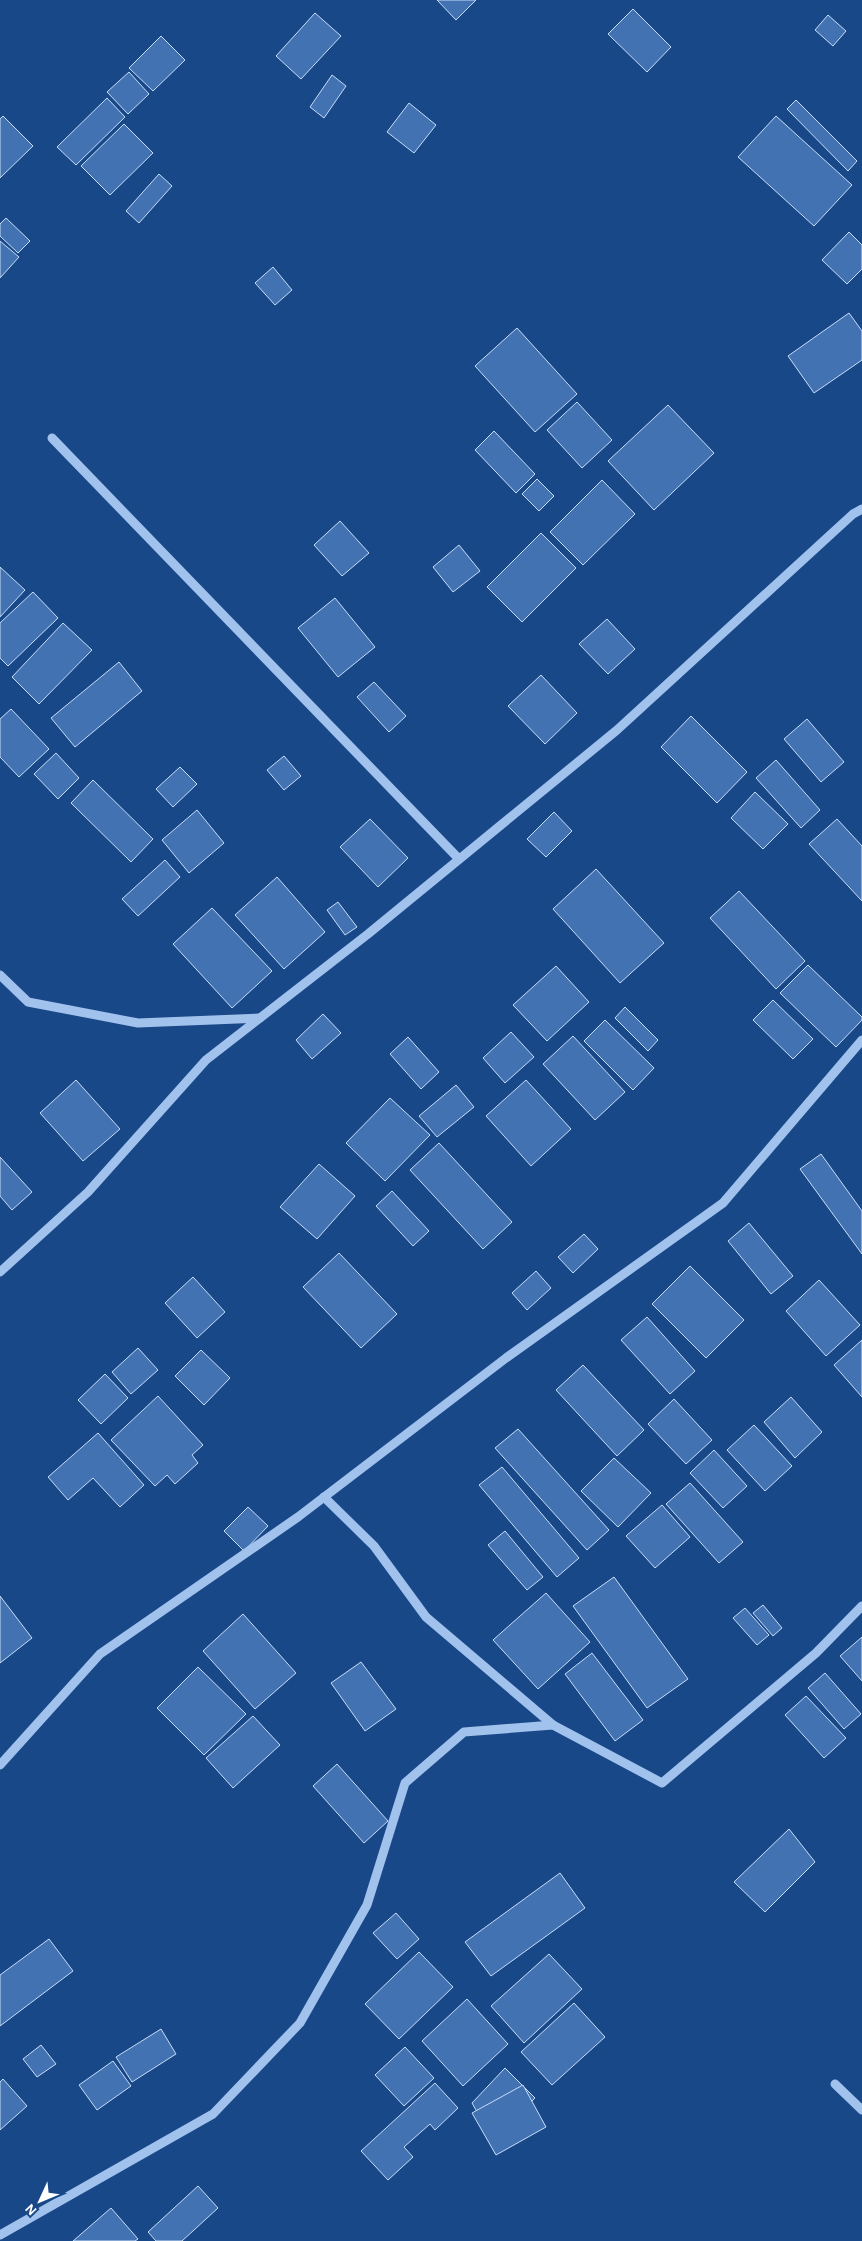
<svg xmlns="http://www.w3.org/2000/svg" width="862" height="2241" viewBox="0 0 862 2241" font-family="'Alegreya Sans',sans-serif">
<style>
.building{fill:#4272b1;stroke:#c7ddf9}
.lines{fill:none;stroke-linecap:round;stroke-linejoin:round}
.minor{stroke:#a1c2ed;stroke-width:9}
</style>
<rect width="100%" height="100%" fill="#194888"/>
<g class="building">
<polygon points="437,0 476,0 456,20"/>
<polygon points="633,9 671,47 647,72 608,34"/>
<polygon points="315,13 341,36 301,79 276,56"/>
<polygon points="828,15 846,31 833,46 815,30"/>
<polygon points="161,36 185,60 153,91 129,68"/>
<polygon points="129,72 149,94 128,114 107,92"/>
<polygon points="332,75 346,86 324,118 310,107"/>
<polygon points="107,98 125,117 76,165 57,147"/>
<polygon points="796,100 857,161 848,171 787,109"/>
<polygon points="409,103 436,125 414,153 387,132"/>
<polygon points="3,116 33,146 0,178 0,119"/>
<polygon points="776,116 852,185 814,226 738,157"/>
<polygon points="124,124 153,153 110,195 81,166"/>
<polygon points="159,174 172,186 139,223 126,211"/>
<polygon points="6,218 30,241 18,253 0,236 0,224"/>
<polygon points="849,232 862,245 862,269 847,284 822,260"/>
<polygon points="0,241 19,257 0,278"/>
<polygon points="273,267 292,290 275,305 255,283"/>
<polygon points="849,313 862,331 862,360 814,393 788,356"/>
<polygon points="517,328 577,394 535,432 475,366"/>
<polygon points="577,402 612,440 582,468 547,430"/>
<polygon points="668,405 714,453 654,510 608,461"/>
<polygon points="494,431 535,474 516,493 475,450"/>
<polygon points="537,479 554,496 539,511 522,494"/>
<polygon points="602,480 635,514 583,565 550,532"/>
<polygon points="340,521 369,553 342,576 314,545"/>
<polygon points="541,533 576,568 522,622 487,587"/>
<polygon points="459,545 480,571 453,592 433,567"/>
<polygon points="0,567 25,590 0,617"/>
<polygon points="33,592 58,618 8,666 0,658 0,623"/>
<polygon points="335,598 375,647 338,677 298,628"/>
<polygon points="607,619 635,649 608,674 579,644"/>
<polygon points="63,623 92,650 39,704 12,677"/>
<polygon points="119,662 142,691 75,747 51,718"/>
<polygon points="541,675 577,713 545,744 508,706"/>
<polygon points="374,682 406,716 389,732 357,697"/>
<polygon points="11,709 49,749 19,777 0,757 0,719"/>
<polygon points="691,716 747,772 717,803 661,747"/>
<polygon points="807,719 844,762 821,782 784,739"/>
<polygon points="56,753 79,778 58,799 34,774"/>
<polygon points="284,756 301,776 284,790 267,770"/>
<polygon points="776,760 820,810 801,828 756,778"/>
<polygon points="180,767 197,784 173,807 156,789"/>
<polygon points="93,780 153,839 131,862 71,803"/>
<polygon points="755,792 788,824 763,849 731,818"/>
<polygon points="197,810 224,843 189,873 162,840"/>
<polygon points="554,812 572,831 546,857 527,839"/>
<polygon points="370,819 408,858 378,887 340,847"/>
<polygon points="837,819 862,846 862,901 809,844"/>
<polygon points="165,860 180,877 138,916 122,899"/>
<polygon points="596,869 664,943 620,983 553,909"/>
<polygon points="277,877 325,932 284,969 235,915"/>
<polygon points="739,891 805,961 776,989 710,918"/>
<polygon points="338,902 357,927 345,935 327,910"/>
<polygon points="212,908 272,971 232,1008 173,944"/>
<polygon points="808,965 862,1017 862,1020 836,1047 780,993"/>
<polygon points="556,966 589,1002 547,1041 513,1005"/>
<polygon points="773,1000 813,1039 793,1059 753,1020"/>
<polygon points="625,1007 658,1040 648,1051 615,1018"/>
<polygon points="323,1014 341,1033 312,1059 296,1040"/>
<polygon points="605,1020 654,1068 633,1090 584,1041"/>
<polygon points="511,1032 534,1057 505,1083 483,1058"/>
<polygon points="573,1036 625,1092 595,1120 543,1064"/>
<polygon points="408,1037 439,1072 421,1089 390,1054"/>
<polygon points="76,1080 120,1129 83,1161 40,1113"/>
<polygon points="526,1080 571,1129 531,1166 486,1116"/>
<polygon points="456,1085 474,1107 437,1137 419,1116"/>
<polygon points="390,1098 430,1135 385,1181 346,1143"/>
<polygon points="439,1143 512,1222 483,1249 410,1170"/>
<polygon points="821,1154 862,1211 862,1254 800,1169"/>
<polygon points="0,1157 32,1192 12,1210 0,1196"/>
<polygon points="319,1164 355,1196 317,1239 280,1207"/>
<polygon points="392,1191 429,1231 413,1246 376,1206"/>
<polygon points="749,1223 793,1276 771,1294 728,1241"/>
<polygon points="584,1234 598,1249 573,1273 558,1257"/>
<polygon points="339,1253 397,1314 361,1348 303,1287"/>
<polygon points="690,1266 744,1320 706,1358 652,1304"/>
<polygon points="536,1271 551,1288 527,1310 512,1293"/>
<polygon points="193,1277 225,1312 197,1338 165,1303"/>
<polygon points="819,1280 860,1325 826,1356 786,1311"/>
<polygon points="647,1317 695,1371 670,1394 621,1340"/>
<polygon points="862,1340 862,1397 834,1365"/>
<polygon points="138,1348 158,1370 131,1394 112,1372"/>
<polygon points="201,1350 230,1378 204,1405 175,1376"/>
<polygon points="583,1365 644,1430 617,1456 556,1390"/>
<polygon points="105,1374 128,1398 101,1424 78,1400"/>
<polygon points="158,1396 203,1445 192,1455 198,1463 175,1484 167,1475 155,1486 111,1440"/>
<polygon points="791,1397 822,1432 795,1458 764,1422"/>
<polygon points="674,1399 712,1440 686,1464 648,1424"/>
<polygon points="754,1425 792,1466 765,1491 727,1450"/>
<polygon points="518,1429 609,1530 587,1550 495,1448"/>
<polygon points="98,1433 144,1485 120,1507 93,1478 68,1500 48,1477"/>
<polygon points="714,1450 747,1486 723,1508 690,1473"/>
<polygon points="614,1458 651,1493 618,1527 581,1491"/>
<polygon points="502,1467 579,1558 557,1577 479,1485"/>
<polygon points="690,1483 743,1542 719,1563 666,1504"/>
<polygon points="662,1505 690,1537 655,1568 626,1536"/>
<polygon points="248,1507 268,1526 244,1551 224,1531"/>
<polygon points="505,1531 543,1577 527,1590 488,1545"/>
<polygon points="614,1577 688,1679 647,1708 573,1606"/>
<polygon points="546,1593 590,1642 538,1689 493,1640"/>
<polygon points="0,1596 32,1638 0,1663"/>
<polygon points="763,1605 782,1628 773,1636 753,1613"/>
<polygon points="745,1608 769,1635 757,1645 733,1618"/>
<polygon points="243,1614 296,1673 255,1709 203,1651"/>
<polygon points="862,1637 862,1681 840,1656"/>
<polygon points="592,1653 643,1720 615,1741 565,1674"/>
<polygon points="361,1662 396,1709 365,1731 331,1683"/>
<polygon points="198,1667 246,1714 204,1755 157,1708"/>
<polygon points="825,1673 861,1714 844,1729 808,1688"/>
<polygon points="806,1696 846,1738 824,1758 785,1715"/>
<polygon points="253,1716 280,1745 233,1788 206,1758"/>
<polygon points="337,1764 388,1821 364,1843 313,1786"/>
<polygon points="789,1829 815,1862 765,1912 734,1882"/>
<polygon points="560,1873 585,1908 491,1976 465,1942"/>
<polygon points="396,1913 419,1939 397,1959 373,1933"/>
<polygon points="49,1939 73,1971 0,2026 0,1975"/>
<polygon points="419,1952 453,1987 399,2039 365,2004"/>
<polygon points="549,1954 582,1989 524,2043 491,2006"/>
<polygon points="467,1999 508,2044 463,2086 422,2041"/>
<polygon points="574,2003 605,2037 552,2085 521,2052"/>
<polygon points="161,2029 176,2054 132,2082 116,2057"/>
<polygon points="41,2045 56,2064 37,2077 23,2059"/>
<polygon points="405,2047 434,2078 404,2106 375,2075"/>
<polygon points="113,2061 131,2086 97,2110 79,2085"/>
<polygon points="505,2068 535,2098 493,2140 472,2103"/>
<polygon points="3,2079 27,2106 0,2130 0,2082"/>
<polygon points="435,2083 458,2108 435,2130 430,2124 404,2147 413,2157 388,2180 361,2151"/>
<polygon points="523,2085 546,2127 496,2155 472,2113"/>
<polygon points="198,2186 218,2208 182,2241 156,2241 148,2232"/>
<polygon points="111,2208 138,2239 135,2241 73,2241"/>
</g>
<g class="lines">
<g class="minor">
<polyline points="52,438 459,859"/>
<polyline points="0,975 28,1002 138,1023 260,1018"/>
<polyline points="0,1272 88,1192 206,1060 368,934 617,730 853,514 862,509"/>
<polyline points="324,1497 374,1546 426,1617 553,1725"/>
<polyline points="0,1765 100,1654 298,1517 506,1358 723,1203 862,1040"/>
<polyline points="835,2084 862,2110"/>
<polyline points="0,2235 213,2114 300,2023 367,1905 405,1783 464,1732 553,1725 662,1783 816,1653 862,1606"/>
</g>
</g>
<g transform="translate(40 2201) rotate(226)" stroke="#194888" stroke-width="4" paint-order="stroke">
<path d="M0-4L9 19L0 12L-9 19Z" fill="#ffffff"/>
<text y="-8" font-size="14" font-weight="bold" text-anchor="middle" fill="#ffffff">N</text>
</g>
</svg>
